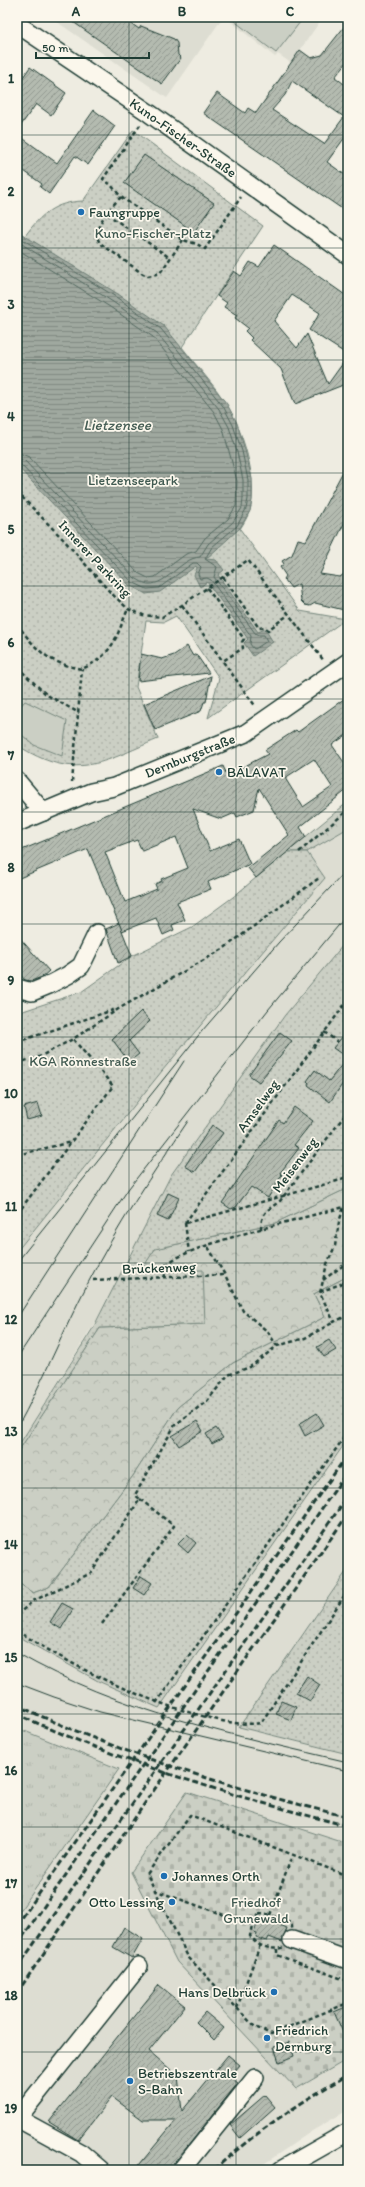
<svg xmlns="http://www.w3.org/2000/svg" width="365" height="2187" viewBox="0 0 365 2187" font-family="Itim,sans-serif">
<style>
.built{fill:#ddddd2}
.grass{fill:url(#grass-tufts);stroke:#75867c}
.forest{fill:url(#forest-crowns);stroke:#75867c}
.cemetery{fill:url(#cemetery-stones);stroke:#75867c}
.park{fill:url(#park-dots);stroke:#75867c}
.pitch{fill:#cbcfc4;stroke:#75867c}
.water{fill:url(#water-rules);stroke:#6c7d74}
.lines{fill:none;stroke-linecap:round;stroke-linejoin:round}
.shore{stroke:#52685f;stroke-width:1}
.building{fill:url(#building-hatch);stroke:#1f3d34;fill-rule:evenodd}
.minor-casing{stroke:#1f3d34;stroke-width:20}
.path{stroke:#1f3d34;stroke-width:2.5;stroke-dasharray:4 3;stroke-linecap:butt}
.minor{stroke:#fbf7ec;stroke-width:17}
.tram{stroke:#1f3d34;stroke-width:1}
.rail{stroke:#1f3d34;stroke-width:3;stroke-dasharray:6 3;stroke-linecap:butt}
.grid{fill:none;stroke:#1f3d34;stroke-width:1;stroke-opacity:0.55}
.poi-dot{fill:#1f6fb2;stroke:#fbf7ec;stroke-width:1.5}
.labels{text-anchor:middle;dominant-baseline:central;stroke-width:3.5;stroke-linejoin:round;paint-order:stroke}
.street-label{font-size:14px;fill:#1f3d34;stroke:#fbf7ec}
.poi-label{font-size:14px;fill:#1f3d34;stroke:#fbf7ec;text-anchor:start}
.park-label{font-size:14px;fill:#415a51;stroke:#fbf7ec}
.water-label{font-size:15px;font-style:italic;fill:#455d54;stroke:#fbf7ec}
.neatline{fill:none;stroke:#1f3d34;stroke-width:1.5}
.grid-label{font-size:13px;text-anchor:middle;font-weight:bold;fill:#1f3d34}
</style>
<defs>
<pattern id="grass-tufts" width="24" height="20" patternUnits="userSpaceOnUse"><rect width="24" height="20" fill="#cbcfc4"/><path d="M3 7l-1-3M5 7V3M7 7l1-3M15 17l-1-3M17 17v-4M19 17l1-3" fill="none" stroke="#aeb3a9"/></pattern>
<pattern id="forest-crowns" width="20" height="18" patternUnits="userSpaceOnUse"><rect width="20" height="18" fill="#cbcfc4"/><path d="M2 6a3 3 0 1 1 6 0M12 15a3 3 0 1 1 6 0" fill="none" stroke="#aeb3a9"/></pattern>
<pattern id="cemetery-stones" width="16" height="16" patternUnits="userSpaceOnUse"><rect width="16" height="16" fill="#cbcfc4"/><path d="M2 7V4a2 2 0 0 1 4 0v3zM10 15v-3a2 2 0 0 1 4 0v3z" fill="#aeb3a9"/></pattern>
<pattern id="park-dots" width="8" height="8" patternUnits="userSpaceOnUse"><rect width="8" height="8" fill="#cbcfc4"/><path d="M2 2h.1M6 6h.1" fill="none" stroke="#aeb3a9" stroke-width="1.8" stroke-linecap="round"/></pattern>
<pattern id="water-rules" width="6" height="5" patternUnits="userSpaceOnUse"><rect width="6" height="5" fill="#9fa89f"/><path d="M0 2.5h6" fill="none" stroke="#818a82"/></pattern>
<pattern id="building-hatch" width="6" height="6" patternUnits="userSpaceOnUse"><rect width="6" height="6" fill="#b4bbb0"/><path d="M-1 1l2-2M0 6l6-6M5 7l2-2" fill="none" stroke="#929990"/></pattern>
</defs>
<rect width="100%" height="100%" fill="#eeece1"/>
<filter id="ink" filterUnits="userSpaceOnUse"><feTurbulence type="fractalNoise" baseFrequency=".025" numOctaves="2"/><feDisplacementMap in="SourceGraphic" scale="8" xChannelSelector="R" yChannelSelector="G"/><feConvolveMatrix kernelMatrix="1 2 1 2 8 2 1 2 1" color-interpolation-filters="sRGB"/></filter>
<g filter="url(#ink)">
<g class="built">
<polygon points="50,17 223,17 167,98"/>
<polygon points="225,17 323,17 291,63 278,54 275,57"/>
<polygon points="348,828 348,939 285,1015 17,1448 17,1251 162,1071 325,878 307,852"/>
<polygon points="348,1439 348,1569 239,1727 348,1754 348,1844 187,1792 296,2089 348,2059 348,2110 312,2131 255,2170 17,2170 17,1915 118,1769 17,1728 17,1636 98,1681 159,1707"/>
</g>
<polygon class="grass" points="17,1728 119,1769 17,1915"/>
<g class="forest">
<polygon points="348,802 348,828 307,852 287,852"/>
<polygon points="348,1188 348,1276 314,1294 325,1317 233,1363 178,1407 133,1476 49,1587 33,1593 17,1582 17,1453 100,1328 205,1324 139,1272 155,1249 275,1223"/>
</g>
<polygon class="cemetery" points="187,1792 348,1844 348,2059 296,2089 177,1962 131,1872"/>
<g class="park">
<path d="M 133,130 L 263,226 L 182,347 C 196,366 214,384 227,405 C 242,429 259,481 250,510 C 248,516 244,523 240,529 L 300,611 L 346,619 L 208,718 L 219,678 L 176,616 L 164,622 L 146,621 L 136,687 L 158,739 C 101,763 75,782 17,745 L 17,231 L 25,236 C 41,214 55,202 83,201 Z"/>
<polygon points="287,852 307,852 325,878 162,1071 17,1251 17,1013 81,992 132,956 192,927 233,897"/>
<polygon points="348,939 348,1188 275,1223 155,1249 140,1272 203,1270 205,1324 100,1328 17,1453 17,1448 93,1328 171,1175 285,1015"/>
<polygon points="348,1276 348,1439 159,1708 98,1681 17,1636 17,1582 33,1593 49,1587 133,1476 178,1407 233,1363 325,1317 314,1294"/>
<polygon points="348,1569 348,1754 239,1727"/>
</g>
<g class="pitch">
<polygon points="229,17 304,17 276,53"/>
<polygon points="25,701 67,721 62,756 34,745 17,731 17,710"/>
</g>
<polygon class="water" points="17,231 118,294 164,326 227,404 237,423 245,450 252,479 252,500 250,511 240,528 206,559 216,560 224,570 218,575 258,632 265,629 273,642 253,656 244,643 248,639 207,582 200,587 194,575 197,568 196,566 160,592 146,594 129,585 17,466"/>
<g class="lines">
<g class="shore">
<polyline points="17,236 116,297 161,329 223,406 233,425 242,451 248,480 248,499 246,509 237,526 212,547 205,559 217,567 214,577 255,633 258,635 264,635 267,641 255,649 253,648 250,644 251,636 211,580 207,578 200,579 198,574 201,567 197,563 193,563 159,588 147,589 132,582 21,465 17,463"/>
<path d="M 17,241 L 113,302 L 157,333 L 219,409 L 229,427 L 237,452 L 243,480 L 243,498 L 242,508 L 233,522 L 208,544 L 200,557 C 181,558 167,585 149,584 C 144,584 139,580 135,578 L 25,461 L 17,458"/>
<polyline points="17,249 110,307 153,337 214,412 223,429 237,481 236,506 228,519 205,538 196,551 186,554 155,577 148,578 138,573 29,457 17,452"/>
</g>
</g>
<g class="building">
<polygon points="66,17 122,17 139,29 141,26 174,39 177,43 178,55 181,58 162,84"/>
<path d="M 348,22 L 348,61 L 335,77 L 348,87 L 348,133 L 327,162 L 348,177 L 348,213 L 203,113 L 217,93 L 245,113 L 248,108 L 256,113 L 300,50 L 311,58 L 322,55 ZM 292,81 L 344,117 L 324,144 L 272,110 L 285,95 Z"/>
<polygon points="30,67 66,93 51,115 36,104 17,131 17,86"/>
<polygon points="94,110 115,126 88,165 75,156 49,194 40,187 42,184 17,166 17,134 57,163"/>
<polygon points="144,155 214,203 194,232 124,183"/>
<polygon points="274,245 348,297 348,355 309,330 320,313 292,295 274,321 297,348 307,334 328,384 348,356 348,383 295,404 281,369 250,340 252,338 245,331 248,328 235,318 237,315 224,307 227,303 217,296 234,271 241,276 250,262 259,267"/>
<polygon points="348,462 348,515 320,574 340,577 348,571 348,611 315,603 310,606 305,605 301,601 299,584 291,588 284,579 286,576 280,567 284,564 282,561 292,555 298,539 306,541"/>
<polygon points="187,646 193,656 196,654 209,673 138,681 141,654 162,659 174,655"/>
<polygon points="211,676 206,702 204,702 201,711 155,730 144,704"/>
<path d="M 348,696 L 348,734 L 332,745 L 348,768 L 348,789 L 300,827 L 306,837 L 256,878 L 248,868 L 289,835 L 259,788 L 254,810 L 237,817 L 235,813 L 221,819 L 193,809 L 210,851 L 239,839 L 250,864 L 208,882 L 211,889 L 177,902 L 185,920 L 172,925 L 174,930 L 163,935 L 156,918 L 122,931 L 88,849 L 17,879 L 17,852 L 223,766 L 227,775 L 241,768 L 268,754 L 265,750 L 296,730 L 298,732 ZM 314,759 L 332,787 L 303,807 L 285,778 ZM 176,837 L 188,868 L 161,879 L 162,881 L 155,884 L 157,889 L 125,902 L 105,852 L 137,840 L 142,851 Z"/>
<polygon points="119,923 132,956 118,963 106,929"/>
<polygon points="17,935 49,971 42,977 31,981 25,980 17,971"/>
<polygon points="141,1011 150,1021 129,1041 139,1054 129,1062 112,1039"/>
<polygon points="348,1030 348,1076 330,1102 308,1085 309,1083 307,1081 315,1070 329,1081 347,1058 333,1048"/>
<polygon points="280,1032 292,1041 259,1082 249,1075"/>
<polygon points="38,1103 42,1116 27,1120 24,1107"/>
<polygon points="294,1107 313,1121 294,1145 299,1148 280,1173 282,1175 268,1198 251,1187 236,1207 231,1209 222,1203 279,1120 283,1123"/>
<polygon points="212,1125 223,1133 195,1172 185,1166"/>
<polygon points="168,1193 179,1198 168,1221 157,1216"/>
<polygon points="329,1340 336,1350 324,1357 317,1347"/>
<polygon points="317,1413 324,1425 305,1436 299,1424"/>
<polygon points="197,1421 203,1431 179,1446 172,1436"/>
<polygon points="216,1428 223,1438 212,1444 206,1434"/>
<polygon points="187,1535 196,1543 188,1553 178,1544"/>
<polygon points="141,1576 152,1583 144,1595 133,1588"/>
<polygon points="62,1603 73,1609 61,1629 50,1622"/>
<polygon points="307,1676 320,1685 310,1701 296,1693"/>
<polygon points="281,1701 296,1707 291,1720 276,1714"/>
<polygon points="259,1918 263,1918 287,1928 282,1942 269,1937 267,1941 256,1937 257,1933 254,1932"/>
<polygon points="124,1927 143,1939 132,1958 113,1947"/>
<polygon points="159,1985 185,2006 149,2051 178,2076 182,2111 228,2055 240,2065 230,2077 238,2083 169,2170 135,2170 176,2120 143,2120 112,2097 78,2140 49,2122"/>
<polygon points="348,2006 348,2044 334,2012"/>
<polygon points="205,2012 224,2028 214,2040 196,2022"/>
<polygon points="289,2042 294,2056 279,2062 274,2047"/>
<polygon points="265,2095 275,2107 240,2138 230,2125"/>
</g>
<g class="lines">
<g class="minor-casing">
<g id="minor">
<polyline points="17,24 149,113 348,255"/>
<polyline points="17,781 43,812"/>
<polyline points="17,823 91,792 114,787 246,733 348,662"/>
<polyline points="17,988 32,992 49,985 68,975 81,966 97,933"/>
<polyline points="292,1940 348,1960"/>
<polyline points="17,2118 81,2153 101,2170"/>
<polyline points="17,2119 139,1966"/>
<polyline points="181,2170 255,2078"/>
<polyline points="281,2170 348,2132"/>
</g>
</g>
<g class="path">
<polyline points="140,125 103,179 111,185 121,197 183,240 197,244 205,249 241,197"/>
<path d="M 121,197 C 111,207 90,229 100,243 L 143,274 L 148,276 L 160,273 L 183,240"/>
<polyline points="107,214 170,258"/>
<polyline points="17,492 63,539 110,592 128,609 143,615 162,617 182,605 248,560 324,661"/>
<polyline points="223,577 259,628 265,627 268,630 288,615"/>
<polyline points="207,588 244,639 242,642 243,648 223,661"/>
<polyline points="182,605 256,707"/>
<path d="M 17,624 C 37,651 48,663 82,669 C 114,654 115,639 128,609"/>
<polyline points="17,667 47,695 79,713"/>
<polyline points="72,782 82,669"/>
<polyline points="299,852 348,810"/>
<polyline points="324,1032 338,1042"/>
<polyline points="17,1042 116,1009"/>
<polyline points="17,1063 39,1057 73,1039"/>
<polyline points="17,1155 71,1142"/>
<polyline points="348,1203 344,1207 339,1222 335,1246 327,1264 320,1293 334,1322 348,1315"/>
<polyline points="17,1214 113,1086 73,1039 120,1008 223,949 319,878"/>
<polyline points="185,1223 348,1000"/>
<polyline points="185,1223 189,1252"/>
<polyline points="186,1223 337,1181 348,1176"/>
<path d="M 261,1229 C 261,1212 268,1210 280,1201 L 348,1111"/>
<polyline points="208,1247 225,1275 243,1311 268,1332 277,1346"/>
<path d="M 165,1278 L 164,1267 C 180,1246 312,1216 344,1207"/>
<polyline points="93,1280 225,1275"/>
<polyline points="323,1280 348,1262"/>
<polyline points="320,1292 348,1281"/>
<polyline points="17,1615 33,1601 91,1573 140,1499 135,1495 175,1425 207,1401 228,1375 250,1367 277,1346 305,1338 334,1322"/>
<polyline points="102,1624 174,1526 140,1499"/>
<path d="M 17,1631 C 73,1666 131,1696 195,1714 C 217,1720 237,1726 261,1723 L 348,1590"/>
<polyline points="156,1703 348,1432"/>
<polyline points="348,1876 190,1815 147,1874 188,1957 255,2027 271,2034 348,2003"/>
<polyline points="154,1890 252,1925"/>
<path d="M 259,1914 L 270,1915 L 290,1922 C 301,1946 280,1954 260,1945 C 257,1943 253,1939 250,1936 L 252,1925 Z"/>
<polyline points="270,1915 292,1856"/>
<polyline points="277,1949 277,1955 348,1981"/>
<polyline points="237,2008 260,1945"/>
</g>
<use href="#minor" class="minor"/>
<g class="tram">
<polyline points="17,1262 202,1031 279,942 348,869"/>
<polyline points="17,1318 184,1061"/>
<polyline points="17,1358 129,1188 268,1010 348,914"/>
<path d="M 17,1428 C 43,1381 63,1331 88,1283 C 117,1227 152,1174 188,1121"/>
<path d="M 17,1653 C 119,1712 234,1735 348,1762"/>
<polyline points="17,1683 54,1697 100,1712 348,1771"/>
</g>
<g class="rail">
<path d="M 17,1705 C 123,1755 235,1789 348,1817"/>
<path d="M 17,1714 C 123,1763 235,1797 348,1826"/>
<polyline points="17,1925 348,1454"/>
<polyline points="17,1945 348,1471"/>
<polyline points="17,1968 348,1496"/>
<polyline points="17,1993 147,1800 348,1514"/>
<path d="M 214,2170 C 254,2133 300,2102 348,2075"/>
</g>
</g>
</g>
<path class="grid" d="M 129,17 L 129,2170M 236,17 L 236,2170M 17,135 L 348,135M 17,248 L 348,248M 17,360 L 348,360M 17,473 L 348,473M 17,586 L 348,586M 17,699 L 348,699M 17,812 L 348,812M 17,924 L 348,924M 17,1037 L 348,1037M 17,1150 L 348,1150M 17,1263 L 348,1263M 17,1375 L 348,1375M 17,1488 L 348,1488M 17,1601 L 348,1601M 17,1714 L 348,1714M 17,1827 L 348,1827M 17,1939 L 348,1939M 17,2052 L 348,2052"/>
<g class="poi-dot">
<circle cx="81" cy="212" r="4"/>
<circle cx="219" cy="772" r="4"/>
<circle cx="164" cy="1876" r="4"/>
<circle cx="172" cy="1902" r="4"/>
<circle cx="274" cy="1992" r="4"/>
<circle cx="267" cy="2038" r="4"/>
<circle cx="130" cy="2081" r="4"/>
</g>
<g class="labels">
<g class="street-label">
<text transform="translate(183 138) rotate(35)">Kuno-Fischer-Straße</text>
<text transform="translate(95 559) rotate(47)">Innerer Parkring</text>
<text transform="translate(190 756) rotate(-22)">Dernburgstraße</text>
<text transform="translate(258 1106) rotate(-54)">Amselweg</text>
<text transform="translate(295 1165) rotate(-53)">Meisenweg</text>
<text transform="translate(159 1268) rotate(-2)">Brückenweg</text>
</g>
<g class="poi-label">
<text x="89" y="212">Faungruppe</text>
<text x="227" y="772">BĀLAVAT</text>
<text x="172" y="1876">Johannes Orth</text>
<text x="164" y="1902" text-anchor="end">Otto Lessing</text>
<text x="266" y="1992" text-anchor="end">Hans Delbrück</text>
<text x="275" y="2030">Friedrich<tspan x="275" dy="16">Dernburg</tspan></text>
<text x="138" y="2073">Betriebszentrale<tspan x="138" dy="16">S-Bahn</tspan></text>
</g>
<g class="park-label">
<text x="153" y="233">Kuno-Fischer-Platz</text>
<text x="133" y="480">Lietzenseepark</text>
<text x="83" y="1061">KGA Rönnestraße</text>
<text x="256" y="1902">Friedhof<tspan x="256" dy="16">Grunewald</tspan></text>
</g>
<g class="water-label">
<text x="117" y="425">Lietzensee</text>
</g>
</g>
<rect width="365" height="2187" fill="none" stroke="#fbf7ec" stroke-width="44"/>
<path d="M36 52v6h113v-6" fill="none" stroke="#1f3d34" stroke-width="2"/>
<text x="42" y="52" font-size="12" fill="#1f3d34" stroke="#fbf7ec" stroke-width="3" paint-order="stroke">50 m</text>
<rect x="22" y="22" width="321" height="2143" class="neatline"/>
<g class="grid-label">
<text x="76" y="16">A</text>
<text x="182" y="16">B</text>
<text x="290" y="16">C</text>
<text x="11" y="83">1</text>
<text x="11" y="196">2</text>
<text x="11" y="309">3</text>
<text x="11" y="421">4</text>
<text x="11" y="534">5</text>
<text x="11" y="647">6</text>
<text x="11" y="760">7</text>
<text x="11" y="872">8</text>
<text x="11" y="985">9</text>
<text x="11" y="1098">10</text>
<text x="11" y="1211">11</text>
<text x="11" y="1324">12</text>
<text x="11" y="1436">13</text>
<text x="11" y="1549">14</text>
<text x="11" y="1662">15</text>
<text x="11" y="1775">16</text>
<text x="11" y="1888">17</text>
<text x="11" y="2000">18</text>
<text x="11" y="2113">19</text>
</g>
</svg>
